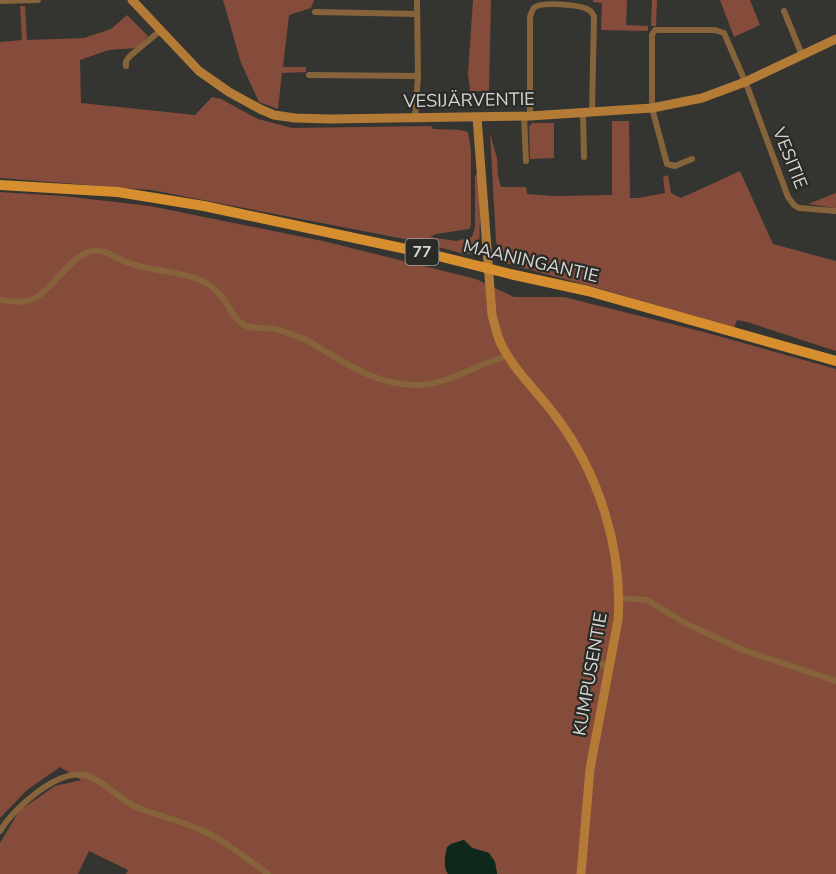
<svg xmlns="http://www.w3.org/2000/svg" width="836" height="874" viewBox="0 0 836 874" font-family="'Nunito Sans',sans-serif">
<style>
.green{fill:#854c3b}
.water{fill:#0e291c}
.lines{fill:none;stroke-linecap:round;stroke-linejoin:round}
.street{stroke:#86633a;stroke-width:6}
.secondary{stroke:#b47b37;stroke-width:9}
.primary{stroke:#d78e2f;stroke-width:10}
.labels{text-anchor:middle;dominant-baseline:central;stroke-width:4.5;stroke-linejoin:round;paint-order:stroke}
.shield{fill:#2a2a27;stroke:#a2a2a0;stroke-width:1.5}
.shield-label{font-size:16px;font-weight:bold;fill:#d6d6d4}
.street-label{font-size:18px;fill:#d6d6d4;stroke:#2a2a27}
</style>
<rect width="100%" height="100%" fill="#343431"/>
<g class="green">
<polygon points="223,0 314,0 311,8 289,15 283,67 306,67 306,72 282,73 278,109 259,102 241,63"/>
<polygon points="473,0 491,0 489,91 470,91 468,74"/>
<polygon points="593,0 627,0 626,25 648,26 648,31 601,30 602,3 593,2"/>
<polygon points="652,0 657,0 656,26 651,26"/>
<polygon points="720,0 750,0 760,25 734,37"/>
<polygon points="20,6 25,6 27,40 84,38 111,29 127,15 148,36 137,48 109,50 80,60 81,103 195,115 212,97 221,99 258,119 292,128 431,126 433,129 460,130 468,132 471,151 471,225 469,229 436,234 430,237 456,241 472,237 475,227 475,176 478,173 480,219 479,252 476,254 464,254 420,242 151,190 0,178 0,42 22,40"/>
<polygon points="612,121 629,121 630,198 638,198 665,193 663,177 668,175 671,193 681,198 740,171 773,244 836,261 836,351 747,322 737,320 734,328 608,291 502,262 496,241 490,133 497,158 498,176 501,187 526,187 527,194 554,196 612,195"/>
<polygon points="532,123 554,123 554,158 530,159 529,127"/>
<path d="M 0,192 L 63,196 L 150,206 L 323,241 L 476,279 L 514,297 L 564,297 L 704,332 L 836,369 L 836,874 L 497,874 L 495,862 L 489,853 L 472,848 L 464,840 L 451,844 C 447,854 442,864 448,874 L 126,874 L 128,870 L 89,851 L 78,874 L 0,874 L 0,843 L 19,811 L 55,786 L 81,780 L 60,767 L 27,790 L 0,818 Z"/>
<polygon points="836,193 836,208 808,204"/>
</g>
<path class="water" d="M 464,840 L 472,848 L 489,853 L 495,862 L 497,874 L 448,874 C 443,867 445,855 447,847 L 451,844 Z"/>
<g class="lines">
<g class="street">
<polyline points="0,1 38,0"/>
<polyline points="784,11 802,55"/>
<polyline points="315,12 417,14"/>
<polyline points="126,66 126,61 130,56 161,30"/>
<polyline points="309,75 418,76"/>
<polyline points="583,113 584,157"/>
<polyline points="524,116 526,161"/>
<path d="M 530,116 L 530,17 C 531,14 532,10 534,8 C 540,1 579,5 587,9 C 592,11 591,12 594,16 L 592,112"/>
<polyline points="415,117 418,76 417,0"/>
<polyline points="692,159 675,166 667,164 652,108 652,35 655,30 715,30 724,33 747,86 788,197 794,205 799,208 836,211"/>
<path d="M 0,300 C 9,301 19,303 27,301 C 55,295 73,241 105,252 C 109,253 113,256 117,258 C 123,261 131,264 138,266 C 158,271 181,272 200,280 C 208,283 216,290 222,297 C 229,305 233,319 244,325 C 254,330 265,327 275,329 C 284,331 293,335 301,338 C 309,340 315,345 321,349 C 354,368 378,385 418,385 C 447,385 479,363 508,356"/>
<polyline points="619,598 647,600 687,624 743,650 836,681"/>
<polyline points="588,653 608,669"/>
<path d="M 0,831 C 13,809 56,770 84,775 C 98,777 120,799 134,806 C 155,815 178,820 199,829 C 224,840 246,858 268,874"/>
</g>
<g class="secondary">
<polyline points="132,0 199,71 229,92 260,109 274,115 295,118 330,119 530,116 652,108 702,98 745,82 836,39"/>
<path d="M 477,117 L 492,315 C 495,325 497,337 502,346 C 516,373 539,393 557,418 C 599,474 623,550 618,620 L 590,769 L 581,874"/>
</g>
<polyline class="primary" points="0,185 118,192 204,206 434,255 510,274 588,291 836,361"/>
</g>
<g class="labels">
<rect class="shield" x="405.5" y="239" width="33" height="26" rx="4.5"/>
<g class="shield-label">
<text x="422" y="252">77</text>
</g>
<g class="street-label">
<text transform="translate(469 100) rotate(-1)">VESIJÄRVENTIE</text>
<text transform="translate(790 158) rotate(68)">VESITIE</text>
<text transform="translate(531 261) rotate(13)">MAANINGANTIE</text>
<text transform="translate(590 674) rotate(-80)">KUMPUSENTIE</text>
</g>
</g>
</svg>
